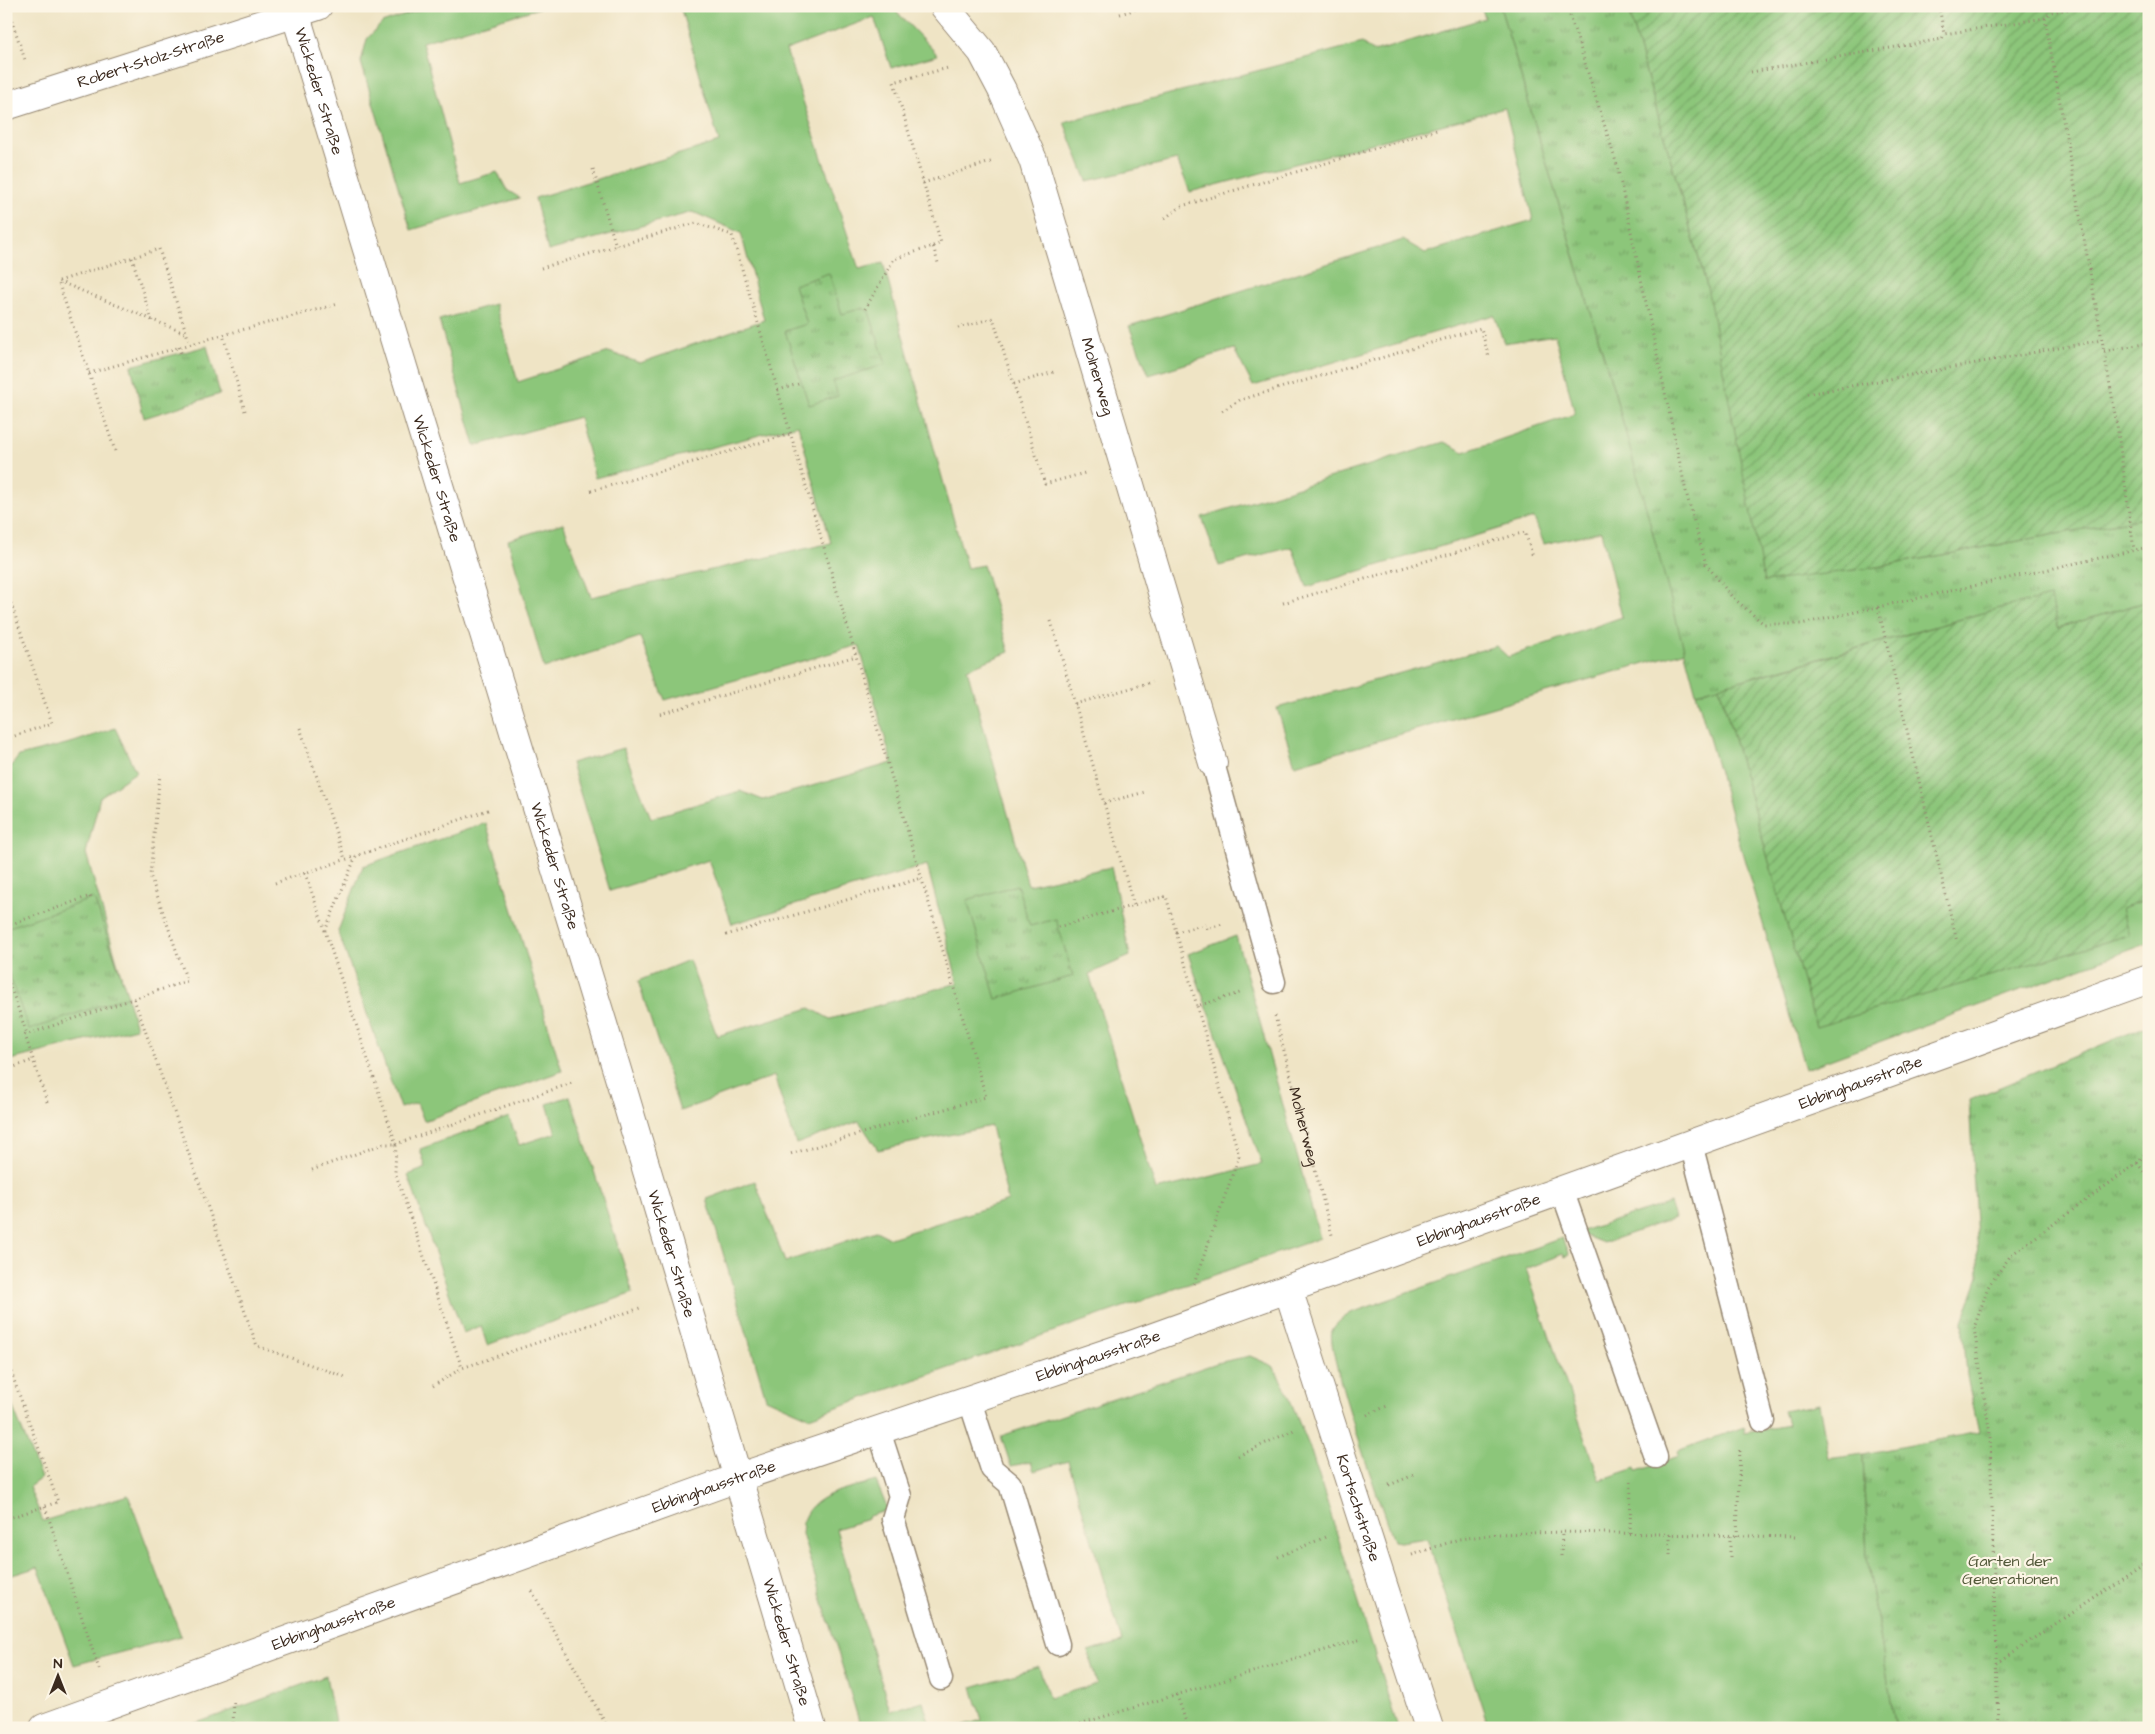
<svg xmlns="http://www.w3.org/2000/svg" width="2155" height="1734" viewBox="0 0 2155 1734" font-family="'Architects Daughter',sans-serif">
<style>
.grass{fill:#8cc67a;stroke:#64784c}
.park{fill:url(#park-tufts);stroke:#64784c}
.garden{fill:url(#garden-furrows);stroke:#64784c}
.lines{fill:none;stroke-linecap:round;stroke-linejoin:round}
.service-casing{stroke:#958772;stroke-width:25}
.minor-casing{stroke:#958772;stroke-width:30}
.path{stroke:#958772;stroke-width:3;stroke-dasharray:1 4;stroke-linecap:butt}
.service{stroke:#fff;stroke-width:22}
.minor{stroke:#fff;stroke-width:28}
.labels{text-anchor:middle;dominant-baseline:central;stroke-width:4.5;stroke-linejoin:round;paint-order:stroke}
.street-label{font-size:16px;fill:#3b2a1e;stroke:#fcf5e5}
.park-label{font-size:16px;fill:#53593a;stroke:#fcf5e5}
</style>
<defs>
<pattern id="park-tufts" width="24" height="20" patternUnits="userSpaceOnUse" patternTransform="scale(1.25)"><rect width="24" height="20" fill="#8cc67a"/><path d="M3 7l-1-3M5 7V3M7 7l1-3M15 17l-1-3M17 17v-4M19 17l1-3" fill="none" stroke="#74a163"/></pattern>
<pattern id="garden-furrows" width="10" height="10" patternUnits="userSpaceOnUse" patternTransform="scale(1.25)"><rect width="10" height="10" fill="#8cc67a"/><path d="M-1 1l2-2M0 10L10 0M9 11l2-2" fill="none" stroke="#74a163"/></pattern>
</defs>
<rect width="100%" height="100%" fill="#fcf5e5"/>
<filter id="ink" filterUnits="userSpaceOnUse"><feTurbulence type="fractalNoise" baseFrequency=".02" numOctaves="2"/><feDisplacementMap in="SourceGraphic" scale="10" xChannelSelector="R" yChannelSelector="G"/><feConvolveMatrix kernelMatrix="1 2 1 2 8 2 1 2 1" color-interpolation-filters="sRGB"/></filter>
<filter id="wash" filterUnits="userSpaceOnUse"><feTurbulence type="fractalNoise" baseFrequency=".0096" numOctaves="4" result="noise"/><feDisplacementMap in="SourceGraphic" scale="20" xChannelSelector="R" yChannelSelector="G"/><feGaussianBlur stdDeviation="1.12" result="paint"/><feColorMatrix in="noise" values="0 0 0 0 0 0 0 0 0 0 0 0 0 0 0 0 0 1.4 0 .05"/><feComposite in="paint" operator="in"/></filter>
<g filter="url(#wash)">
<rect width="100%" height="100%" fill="#efe4c5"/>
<g class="grass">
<polygon points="431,6 546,6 422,42 460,183 497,172 507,190 520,198 411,230 361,62 367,39 382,23"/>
<polygon points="680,6 891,6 938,55 891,68 874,17 786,50 859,269 883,263 967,568 983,565 1009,652 967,669 1028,885 1111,867 1130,956 1089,974 1156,1190 1262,1164 1188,954 1236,936 1320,1238 809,1417 766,1398 707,1199 755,1181 785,1262 876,1231 890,1238 1008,1201 991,1126 878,1150 859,1121 796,1144 774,1076 680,1111 638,981 689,960 717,1036 810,1008 830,1019 958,983 927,865 732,924 709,860 610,891 571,763 623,748 651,818 740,791 763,800 892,763 859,645 665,700 640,637 544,668 508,540 563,523 591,597 831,543 798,425 595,478 579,417 475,446 439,320 495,304 518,382 609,352 640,363 764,320 741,233 693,212 548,251 535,198 719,142"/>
<polygon points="1481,6 1500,6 1616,397 1686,651 1295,765 1277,708 1496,646 1508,657 1622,617 1601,531 1544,544 1534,518 1307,587 1292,547 1219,566 1202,517 1444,442 1464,452 1575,414 1555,335 1504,343 1494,315 1253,386 1234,349 1149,375 1129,326 1403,240 1425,253 1533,220 1505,108 1190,192 1177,160 1087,181 1064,122 1362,43 1374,52 1485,18"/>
<polygon points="1719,686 1816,1026 2128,935 2120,908 2149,899 2149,943 1805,1069 1696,693"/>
<polygon points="115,728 136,772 100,797 86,853 136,1028 6,1061 6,773 19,756 74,742"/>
<polygon points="486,823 562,1071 424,1121 417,1103 400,1108 338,931 363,866"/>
<polygon points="570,1096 633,1293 487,1345 481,1326 463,1333 408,1175 426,1168 420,1149 509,1117 519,1145 556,1133 547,1104"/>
<polygon points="1670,1203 1675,1218 1603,1243 1583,1235 1582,1231"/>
<path d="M 1562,1238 L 1569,1255 L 1565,1257 L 1563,1254 L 1526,1269 L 1600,1480 L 1636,1468 L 1637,1471 L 1678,1457 L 1677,1451 L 1744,1427 L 1745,1433 L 1788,1425 L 1784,1411 L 1819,1404 L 1829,1459 L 1863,1454 L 1867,1559 L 1896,1728 L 1489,1728 L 1427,1538 L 1400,1542 L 1393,1541 C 1383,1510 1325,1351 1332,1331 C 1335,1323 1345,1317 1351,1313 Z"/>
<polygon points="1250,1356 1273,1366 1286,1390 1310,1448 1398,1728 954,1728 982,1720 972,1687 1039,1667 1049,1698 1097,1684 1088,1652 1122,1642 1068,1461 1034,1471 1031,1462 1011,1466 1001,1436 1217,1363"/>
<polygon points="6,1390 41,1478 29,1487 43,1521 128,1495 181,1636 74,1665 38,1567 6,1577"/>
<path d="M 876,1481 L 888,1510 L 869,1516 L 868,1519 L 836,1529 L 890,1711 L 923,1701 L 931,1728 L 861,1728 L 802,1534 C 803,1529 802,1522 804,1518 C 815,1492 852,1488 876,1481 Z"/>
<polygon points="326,1676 336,1728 183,1728"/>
</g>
<g class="park">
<polygon points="1500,6 1627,6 1707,287 1877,567 2149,517 2149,601 2058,628 2008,606 1696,693 1616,397"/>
<polygon points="829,273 842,314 863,308 869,312 886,364 833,381 838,396 809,405 785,331 807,324 794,285"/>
<polygon points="207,346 220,394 144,418 131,366"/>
<polygon points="1017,885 1030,926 1056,919 1073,976 996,999 967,900"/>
<polygon points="94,898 128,996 29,1030 6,966 6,928"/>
<polygon points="2149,1025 2149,1728 1896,1728 1867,1559 1863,1454 1979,1432 1967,1377 1963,1321 1979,1276 1969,1100"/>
</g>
<g class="garden">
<polygon points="1627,6 2149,6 2149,517 1877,567 1764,582 1707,287"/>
<polygon points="2051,597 2058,628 2149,601 2149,899 2121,908 2129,935 1816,1027 1719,686 1781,670 2008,606"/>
</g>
</g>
<g filter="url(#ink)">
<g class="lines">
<g class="service-casing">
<g id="service">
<polyline points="1213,763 1274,982"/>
<polyline points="1691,1144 1763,1421"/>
<polyline points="1562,1190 1656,1457"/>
<polyline points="970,1401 992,1469 1010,1484 1058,1644"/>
<polyline points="879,1431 900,1496 893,1519 941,1679"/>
</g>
</g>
<g class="minor-casing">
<g id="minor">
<path id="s2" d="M 293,6 L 623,1090 L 812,1728"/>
<path id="s3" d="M 944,6 L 982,52 L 1002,90 L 1033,160 L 1213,763"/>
<path id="s4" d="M 6,106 L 318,6"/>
<path id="s5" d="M 1288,1289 L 1429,1728"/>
<path id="s6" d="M 44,1728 L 737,1478 L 1137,1343 L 2149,979"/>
</g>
</g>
<g class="path">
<polyline points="7,6 26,63"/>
<polyline points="1567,6 1617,165 1686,492 1706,564 1732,597 1764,624 1801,624 2149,547"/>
<polyline points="1939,6 1944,34 2045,18 2051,12 2087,6"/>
<polyline points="1120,14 1146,6"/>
<polyline points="2045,18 2117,425 2134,550"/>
<polyline points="1751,72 1942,39 1944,34"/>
<polyline points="593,169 616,246"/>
<polyline points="923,183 994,161"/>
<polyline points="1165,218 1182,206 1437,130"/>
<polyline points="933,246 941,243 894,82 948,68"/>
<polyline points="132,258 152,321"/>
<polyline points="541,268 696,223 732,235 986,1097 790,1154"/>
<polyline points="59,281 159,249 190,344"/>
<polyline points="865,309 894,259 933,246 938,263"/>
<polyline points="958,328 993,318 1045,484 1085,473"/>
<polyline points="179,347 181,353"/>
<polyline points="2104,351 2149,343"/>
<polyline points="89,373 223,335"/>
<polyline points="1014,384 1054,372"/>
<polyline points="778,390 802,383"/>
<polyline points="1807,394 2102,340"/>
<polyline points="245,411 223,335 338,304"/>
<polyline points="1222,411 1240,400 1481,328 1489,358"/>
<polyline points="115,451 58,281 187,334"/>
<polyline points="591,491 791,434"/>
<polyline points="6,589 52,723 6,739"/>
<polyline points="1283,603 1525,532 1533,557"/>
<polyline points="1878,607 1957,942"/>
<polyline points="1051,621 1134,906"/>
<polyline points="1075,704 1152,682"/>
<polyline points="660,714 856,656"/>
<polyline points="300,728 345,859"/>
<polyline points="1104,803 1145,792"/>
<polyline points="488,810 356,856 325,931 396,1144 572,1083"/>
<polyline points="305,873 325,930"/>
<polyline points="275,883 356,856"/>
<polyline points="6,926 90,896 91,899"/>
<polyline points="1058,927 1166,896 1197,1006 1243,992"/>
<polyline points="1176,932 1206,924 1207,929 1222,924"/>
<polyline points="726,935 922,878"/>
<polyline points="6,974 27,1034"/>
<polyline points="134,999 257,1346 348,1378"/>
<path id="s1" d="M 1275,1016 L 1332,1235"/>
<polyline points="6,1070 33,1060"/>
<polyline points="47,1102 25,1035 187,981 150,875 160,774"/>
<polyline points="2137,1163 2149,1178"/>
<polyline points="312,1170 383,1144 396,1144 395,1172 462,1368 643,1307"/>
<polyline points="1194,1284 1239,1156 1197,1006"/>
<polyline points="6,1358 58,1502 6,1519"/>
<polyline points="433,1386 462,1368"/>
<polyline points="1367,1415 1387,1406"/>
<polyline points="1238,1456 1294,1430"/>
<polyline points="1389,1485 1414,1475"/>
<polyline points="45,1507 99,1669"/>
<polyline points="1630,1533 1631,1481"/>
<polyline points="1670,1534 1670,1559"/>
<polyline points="1730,1536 1730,1560"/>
<polyline points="1737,1536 1740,1447"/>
<polyline points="1412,1555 1459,1539 1498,1534 1562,1532 1798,1537"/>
<polyline points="1561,1556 1562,1532"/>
<polyline points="1278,1557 1328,1536"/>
<polyline points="532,1591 608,1728"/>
<polyline points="1997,1663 2149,1561"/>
<polyline points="1177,1695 1187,1725"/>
<polyline points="233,1728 234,1698"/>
<polyline points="1066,1728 1362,1639"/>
<polyline points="1998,1728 1990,1435 1974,1328 1988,1287 2011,1255 2137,1163 2149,1149"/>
</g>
<use href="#service" class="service"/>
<use href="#minor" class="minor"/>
</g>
</g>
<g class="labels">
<g class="street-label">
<text stroke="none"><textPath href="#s4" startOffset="152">Robert-Stolz-Straße</textPath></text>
<text stroke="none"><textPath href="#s2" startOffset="89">Wickeder Straße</textPath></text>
<text stroke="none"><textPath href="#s3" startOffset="405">Molnerweg</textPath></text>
<text stroke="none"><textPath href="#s2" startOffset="494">Wickeder Straße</textPath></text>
<text stroke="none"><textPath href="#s2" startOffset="899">Wickeder Straße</textPath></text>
<text stroke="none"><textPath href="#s6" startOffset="1928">Ebbinghausstraße</textPath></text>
<text stroke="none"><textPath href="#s1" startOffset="114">Molnerweg</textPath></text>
<text stroke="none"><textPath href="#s6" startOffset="1522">Ebbinghausstraße</textPath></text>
<text stroke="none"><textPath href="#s2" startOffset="1304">Wickeder Straße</textPath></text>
<text stroke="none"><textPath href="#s6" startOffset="1118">Ebbinghausstraße</textPath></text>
<text stroke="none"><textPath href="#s6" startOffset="712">Ebbinghausstraße</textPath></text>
<text stroke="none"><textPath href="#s5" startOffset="230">Kortschstraße</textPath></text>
<text stroke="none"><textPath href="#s6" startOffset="308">Ebbinghausstraße</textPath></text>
<text stroke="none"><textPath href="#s2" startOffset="1709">Wickeder Straße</textPath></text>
</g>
<g class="park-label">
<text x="2010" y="1561">Garten der<tspan x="2010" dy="18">Generationen</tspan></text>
</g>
</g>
<rect width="2155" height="1734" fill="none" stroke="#fcf5e5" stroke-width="25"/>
<g transform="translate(58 1676)" stroke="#fcf5e5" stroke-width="4" paint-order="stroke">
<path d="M0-4L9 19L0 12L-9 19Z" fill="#3b2a1e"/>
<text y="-8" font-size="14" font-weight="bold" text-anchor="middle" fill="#3b2a1e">N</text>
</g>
</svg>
